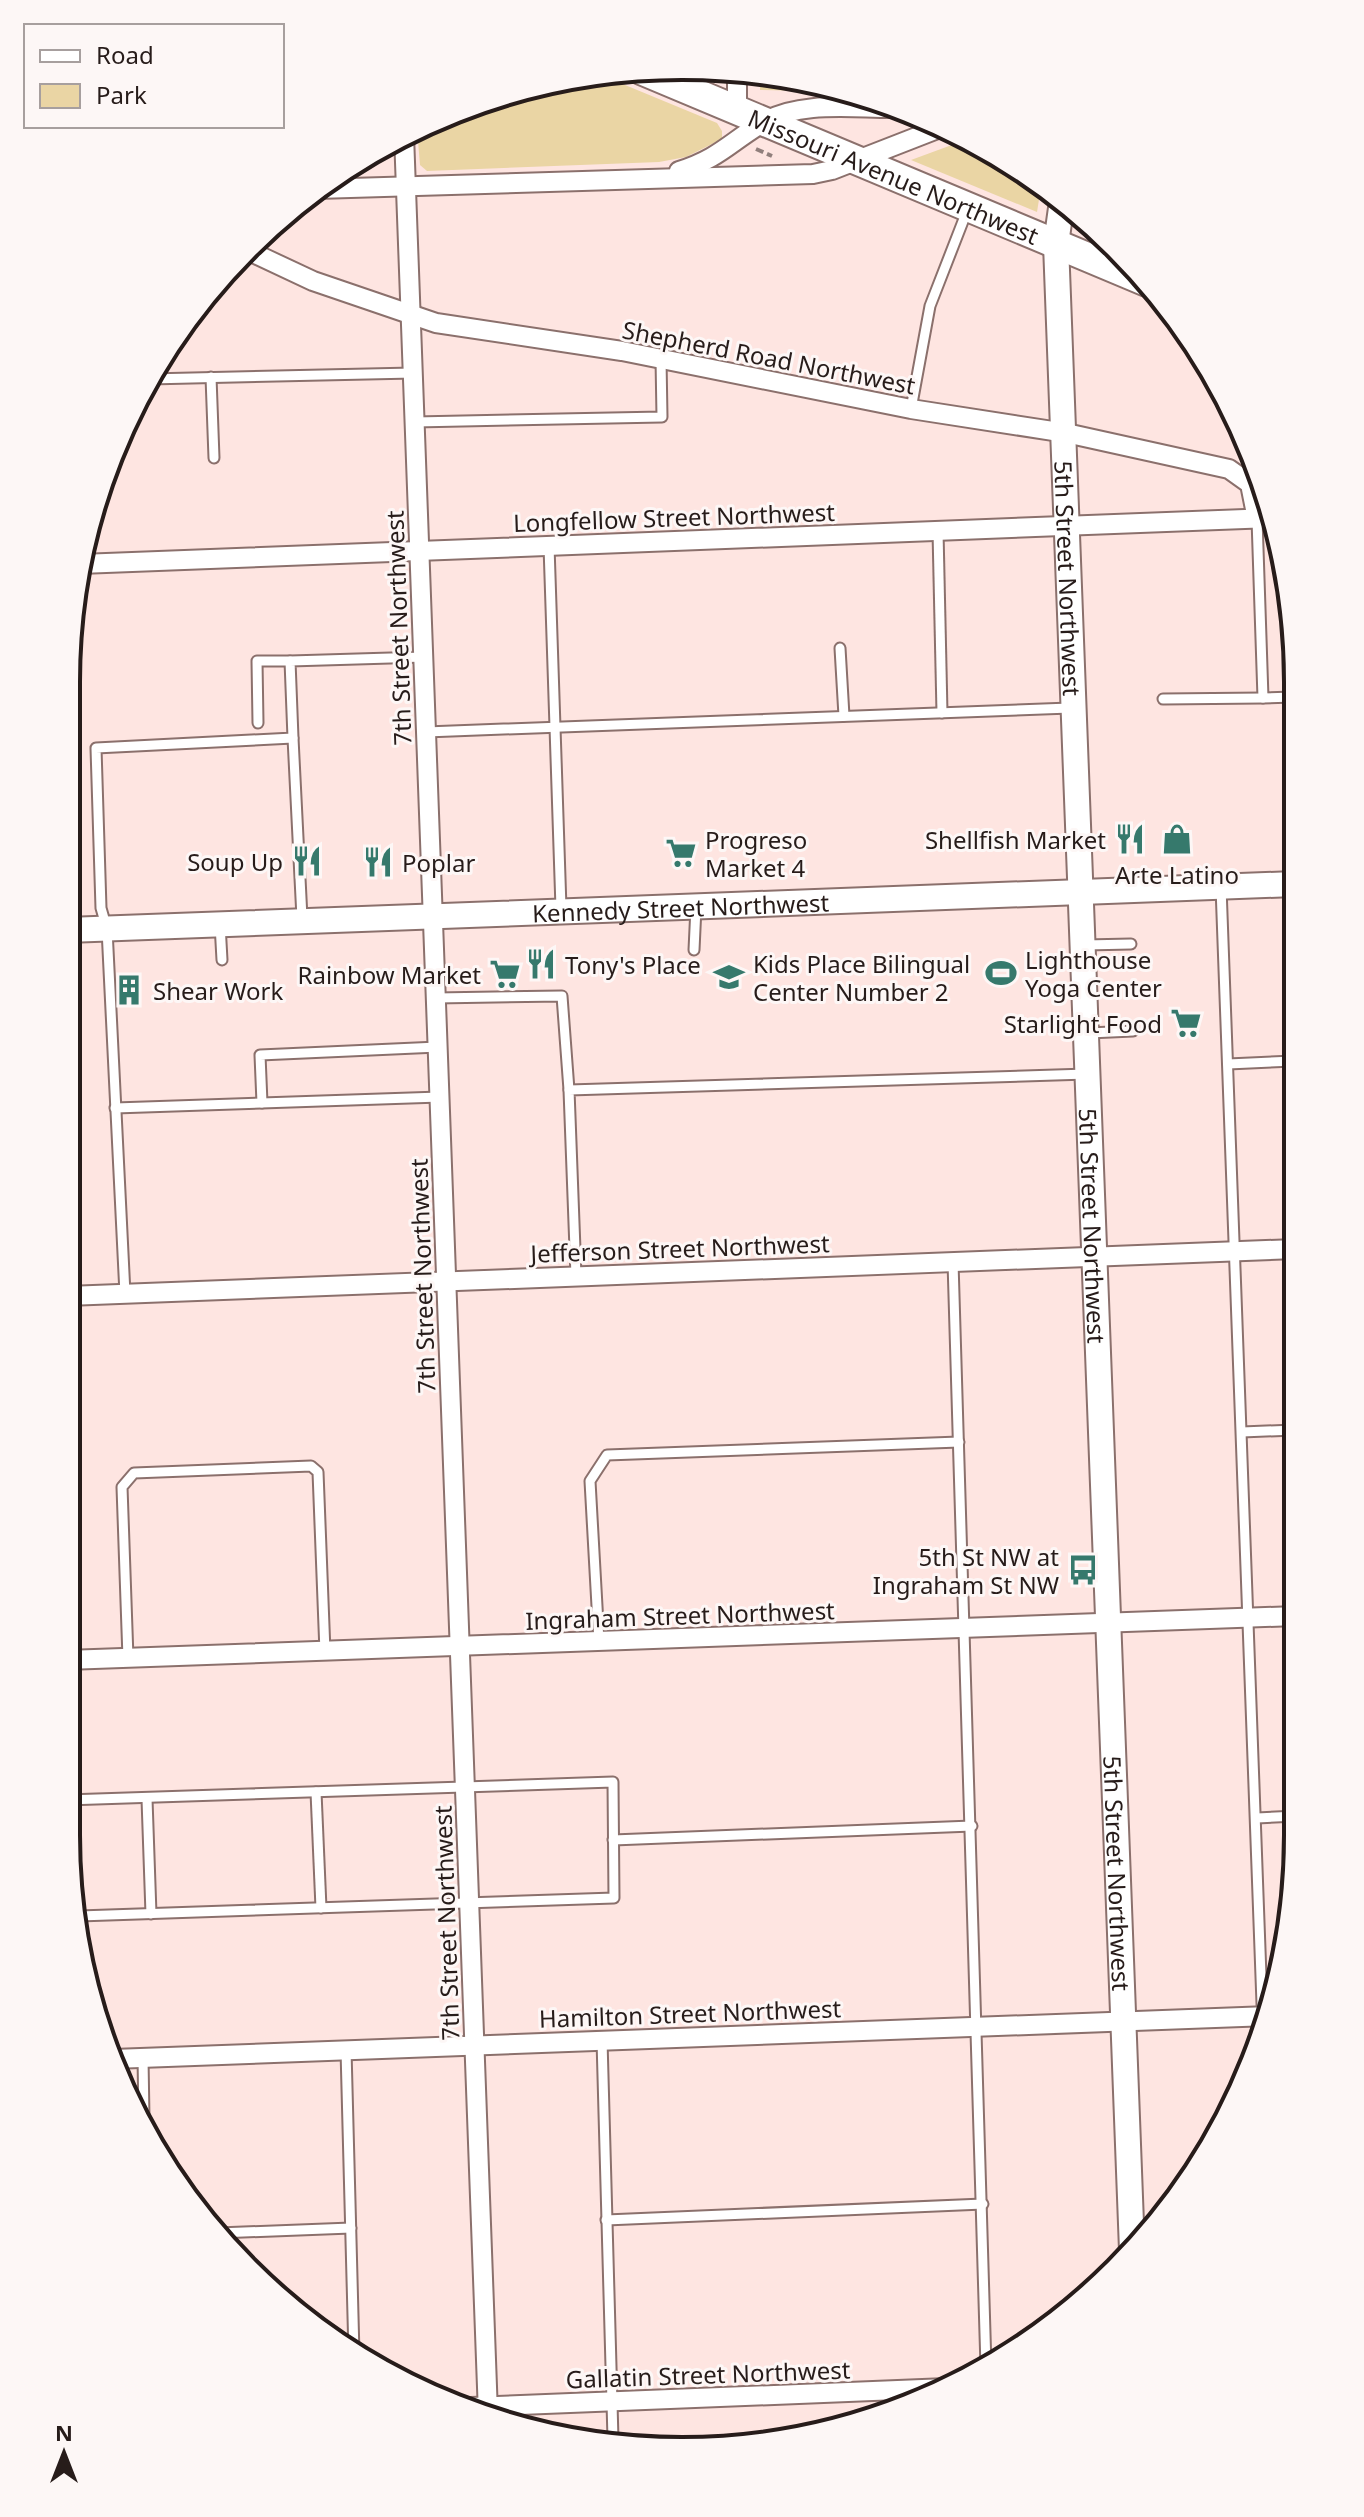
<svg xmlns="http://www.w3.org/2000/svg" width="1364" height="2517" viewBox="0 0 1364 2517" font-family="'Noto Sans',sans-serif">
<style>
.green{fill:#ead5a4}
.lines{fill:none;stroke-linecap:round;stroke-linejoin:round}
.lane-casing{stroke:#8b706c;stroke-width:13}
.street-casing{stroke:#8b706c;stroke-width:22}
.secondary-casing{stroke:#8b706c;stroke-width:28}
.primary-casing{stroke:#8b706c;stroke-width:32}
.path{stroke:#917f7c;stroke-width:4;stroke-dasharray:8 4;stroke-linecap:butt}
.lane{stroke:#fff;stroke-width:9}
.street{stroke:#fff;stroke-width:18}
.secondary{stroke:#fff;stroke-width:24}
.primary{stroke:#fff;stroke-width:28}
.labels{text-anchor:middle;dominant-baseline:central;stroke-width:6;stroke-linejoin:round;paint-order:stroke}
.street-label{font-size:24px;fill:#271c1a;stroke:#fdf7f6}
.poi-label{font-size:24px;fill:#271c1a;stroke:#fdf7f6;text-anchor:start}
.rim{fill:none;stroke:#271c1a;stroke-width:4}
</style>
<rect width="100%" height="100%" fill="#fee5e1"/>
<g class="green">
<polygon points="596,73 717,123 722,131 722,139 686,157 659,162 427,171 420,165 417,129 484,99"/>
<polygon points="760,74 856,92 760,90"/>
<polygon points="968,139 1041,187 1037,212 911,160"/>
</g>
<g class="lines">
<g class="lane-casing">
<g id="lane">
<polyline points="211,377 214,458"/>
<polyline points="149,379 413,373"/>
<polyline points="911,409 930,306 967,211"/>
<polyline points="415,422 662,417 661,359"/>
<polyline points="1257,519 1263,698 1293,697"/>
<polyline points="938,531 942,713"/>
<polyline points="549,546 561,908"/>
<polyline points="840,648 844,716"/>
<polyline points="1163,699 1263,698"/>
<polyline points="258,723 257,661 290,661"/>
<polyline points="426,732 1070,708"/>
<polyline points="293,738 302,918"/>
<polyline points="1221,887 1263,2031"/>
<polyline points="220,924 222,960"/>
<polyline points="1085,945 1131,944"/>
<polyline points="694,950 696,907"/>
<polyline points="436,998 562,996 569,1090"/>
<polyline points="1089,1033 1133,1031"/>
<polyline points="1228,1064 1294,1061"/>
<polyline points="262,1103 260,1055 438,1047"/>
<polyline points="115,1108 440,1097"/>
<polyline points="953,1262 986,2367"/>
<polyline points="576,1276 569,1090 1087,1074"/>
<polyline points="125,1294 107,929 101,908 96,748 293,738 290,661 424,657"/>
<polyline points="1242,1432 1295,1430"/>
<polyline points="599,1642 590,1481 607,1455 959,1442"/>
<polyline points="128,1658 122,1487 134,1473 311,1466 318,1472 325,1652"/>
<polyline points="316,1792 321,1908"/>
<polyline points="147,1799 151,1914"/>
<polyline points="66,1800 613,1782 614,1898 79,1916"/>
<polyline points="1257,1818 1297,1816"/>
<polyline points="613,1840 972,1826"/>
<polyline points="602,2040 613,2439"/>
<polyline points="346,2050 354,2354"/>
<polyline points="143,2058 144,2118"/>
<polyline points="606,2220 983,2204"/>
<polyline points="218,2233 351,2228"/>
</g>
</g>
<g class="street-casing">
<g id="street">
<polyline points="737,70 737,110"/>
<polyline points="404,135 488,2414"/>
<path d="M 679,171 C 720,158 730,142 764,122 C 802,100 856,109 898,108"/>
<polyline points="317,189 813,174 832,170 945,126"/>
<polyline points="247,250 313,281 436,323 622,351 911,409 1066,433 1229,469 1250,484 1257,519"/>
<polyline points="80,564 1271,518"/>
<polyline points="67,1296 1295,1249"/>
<polyline points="66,1660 1296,1616"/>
<polyline points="113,2059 1269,2016"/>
<polyline points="471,2407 947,2388"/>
</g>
</g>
<g class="secondary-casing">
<g id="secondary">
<path id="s1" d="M 1062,201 L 1056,244 L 1132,2250"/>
<path id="s2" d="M 67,930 L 1294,884"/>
</g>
</g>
<g class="primary-casing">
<g id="primary">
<path id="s3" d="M 641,70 L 1147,282"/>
</g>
</g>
<polyline class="path" points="756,149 772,156"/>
<use href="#lane" class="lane"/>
<use href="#street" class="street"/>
<use href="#secondary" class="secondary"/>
<use href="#primary" class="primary"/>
</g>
<defs>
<g id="restaurant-bare" transform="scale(2.4)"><path d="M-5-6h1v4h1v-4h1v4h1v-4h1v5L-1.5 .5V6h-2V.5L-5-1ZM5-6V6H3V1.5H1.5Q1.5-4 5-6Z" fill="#36796c" stroke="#fdf7f6" stroke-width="2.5" paint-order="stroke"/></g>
<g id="shop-bare" transform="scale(2.4)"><path d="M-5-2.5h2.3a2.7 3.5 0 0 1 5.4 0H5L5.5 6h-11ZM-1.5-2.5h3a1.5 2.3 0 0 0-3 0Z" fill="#36796c" stroke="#fdf7f6" stroke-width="2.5" paint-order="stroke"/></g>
<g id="supermarket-bare" transform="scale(2.4)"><path d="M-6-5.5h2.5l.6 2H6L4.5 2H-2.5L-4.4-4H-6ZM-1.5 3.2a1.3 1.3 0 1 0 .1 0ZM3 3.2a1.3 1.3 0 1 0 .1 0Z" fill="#36796c" stroke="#fdf7f6" stroke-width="2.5" paint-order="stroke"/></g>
<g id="stadium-bare" transform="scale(2.4)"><path d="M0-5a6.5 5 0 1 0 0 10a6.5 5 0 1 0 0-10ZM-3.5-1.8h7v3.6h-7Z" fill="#36796c" stroke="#fdf7f6" stroke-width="2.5" paint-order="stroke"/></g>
<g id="school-bare" transform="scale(2.4)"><path d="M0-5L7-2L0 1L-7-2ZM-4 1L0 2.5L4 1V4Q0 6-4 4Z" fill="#36796c" stroke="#fdf7f6" stroke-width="2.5" paint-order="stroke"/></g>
<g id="building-bare" transform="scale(2.4)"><path d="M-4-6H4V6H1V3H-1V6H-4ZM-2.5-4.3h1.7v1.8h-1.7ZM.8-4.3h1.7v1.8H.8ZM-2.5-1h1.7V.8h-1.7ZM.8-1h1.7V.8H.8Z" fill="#36796c" stroke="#fdf7f6" stroke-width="2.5" paint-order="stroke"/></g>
<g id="bus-bare" transform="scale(2.4)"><path d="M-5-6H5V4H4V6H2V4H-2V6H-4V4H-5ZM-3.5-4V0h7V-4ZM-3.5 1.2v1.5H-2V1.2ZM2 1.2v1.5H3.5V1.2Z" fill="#36796c" stroke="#fdf7f6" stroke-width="2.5" paint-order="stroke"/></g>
</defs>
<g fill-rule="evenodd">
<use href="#restaurant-bare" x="1130" y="839"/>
<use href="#shop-bare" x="1177" y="839"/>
<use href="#supermarket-bare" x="681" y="853"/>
<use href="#restaurant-bare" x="307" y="861"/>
<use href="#restaurant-bare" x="378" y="862"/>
<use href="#restaurant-bare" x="541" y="964"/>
<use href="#stadium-bare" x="1001" y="973"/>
<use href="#supermarket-bare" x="505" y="974"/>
<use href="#school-bare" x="729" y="977"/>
<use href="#building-bare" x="129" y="990"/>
<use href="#supermarket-bare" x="1186" y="1023"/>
<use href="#bus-bare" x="1083" y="1570"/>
</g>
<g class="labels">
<g class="street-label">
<text stroke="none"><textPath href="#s3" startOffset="274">Missouri Avenue Northwest</textPath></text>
<text transform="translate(769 357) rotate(11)">Shepherd Road Northwest</text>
<text transform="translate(674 517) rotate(-2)">Longfellow Street Northwest</text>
<text stroke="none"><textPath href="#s1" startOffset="378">5th Street Northwest</textPath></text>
<text transform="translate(398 628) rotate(-92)">7th Street Northwest</text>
<text stroke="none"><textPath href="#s2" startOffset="614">Kennedy Street Northwest</textPath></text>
<text stroke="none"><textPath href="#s1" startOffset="1026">5th Street Northwest</textPath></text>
<text transform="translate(680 1248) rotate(-2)">Jefferson Street Northwest</text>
<text transform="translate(422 1276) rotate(-92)">7th Street Northwest</text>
<text transform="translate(680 1615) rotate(-2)">Ingraham Street Northwest</text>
<text stroke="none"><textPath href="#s1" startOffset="1674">5th Street Northwest</textPath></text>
<text transform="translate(446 1923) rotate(-92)">7th Street Northwest</text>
<text transform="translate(690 2013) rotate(-2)">Hamilton Street Northwest</text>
<text transform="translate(708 2374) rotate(-2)">Gallatin Street Northwest</text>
</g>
<g class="poi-label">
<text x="705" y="839">Progreso<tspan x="705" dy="28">Market 4</tspan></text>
<text x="1106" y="839" text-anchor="end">Shellfish Market</text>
<text x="283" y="861" text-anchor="end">Soup Up</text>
<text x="402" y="862">Poplar</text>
<text x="1177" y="874" text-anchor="middle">Arte Latino</text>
<text x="1025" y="959">Lighthouse<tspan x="1025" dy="28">Yoga Center</tspan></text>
<text x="753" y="963">Kids Place Bilingual<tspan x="753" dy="28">Center Number 2</tspan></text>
<text x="565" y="964">Tony's Place</text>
<text x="481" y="974" text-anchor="end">Rainbow Market</text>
<text x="153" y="990">Shear Work</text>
<text x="1162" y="1023" text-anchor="end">Starlight Food</text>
<text x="1059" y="1556" text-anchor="end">5th St NW at<tspan x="1059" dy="28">Ingraham St NW</tspan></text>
</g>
</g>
<path d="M0 0H1364V2517H0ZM682 80H682A602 602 0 0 1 1284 682V1835A602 602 0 0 1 682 2437H682A602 602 0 0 1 80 1835V682A602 602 0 0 1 682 80Z" fill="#fdf7f6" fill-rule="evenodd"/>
<path class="rim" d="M682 80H682A602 602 0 0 1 1284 682V1835A602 602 0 0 1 682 2437H682A602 602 0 0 1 80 1835V682A602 602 0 0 1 682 80Z"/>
<rect x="24" y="24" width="260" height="104" fill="#fdf7f6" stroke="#a79f9e" stroke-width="2"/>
<rect x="40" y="50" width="40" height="12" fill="#ffffff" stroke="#a79f9e" stroke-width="2"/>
<text x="96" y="64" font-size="24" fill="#271c1a">Road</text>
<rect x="40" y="84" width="40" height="24" fill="#ead5a4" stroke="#a79f9e" stroke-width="2"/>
<text x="96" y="104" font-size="24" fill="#271c1a">Park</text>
<g transform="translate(64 2453)" stroke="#fdf7f6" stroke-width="6" paint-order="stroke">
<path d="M0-6L14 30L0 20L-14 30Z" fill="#271c1a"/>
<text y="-12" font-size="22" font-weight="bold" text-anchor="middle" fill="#271c1a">N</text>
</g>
</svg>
